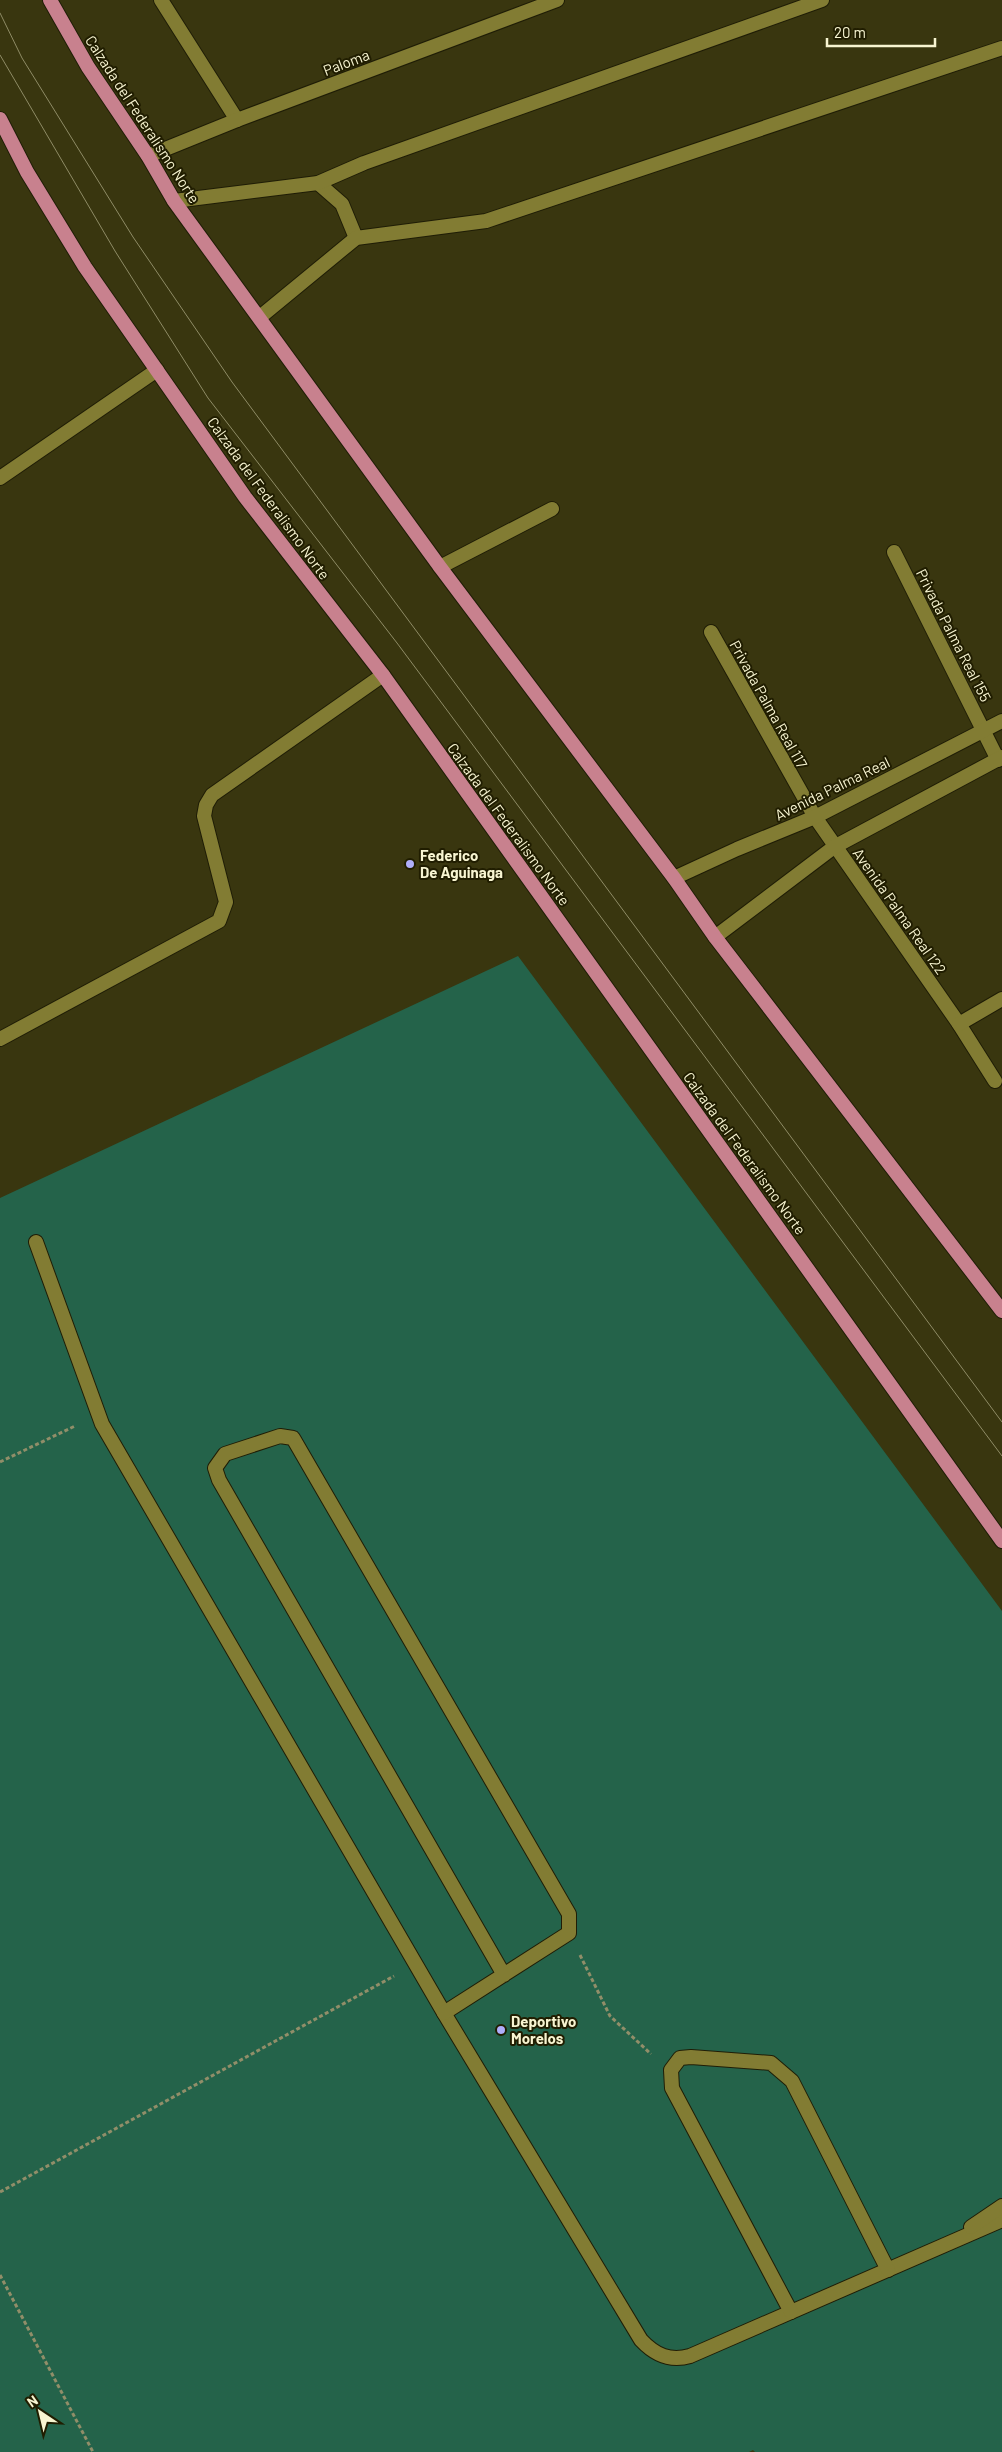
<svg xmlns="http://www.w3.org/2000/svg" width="1002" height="2452" viewBox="0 0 1002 2452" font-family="Barlow,sans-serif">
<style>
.green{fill:#24634a}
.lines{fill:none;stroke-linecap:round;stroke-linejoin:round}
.service-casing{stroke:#1f1d06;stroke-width:16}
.minor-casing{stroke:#1f1d06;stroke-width:16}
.primary-casing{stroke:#1f1d06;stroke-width:16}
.path{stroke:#918e69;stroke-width:3;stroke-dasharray:4 2.5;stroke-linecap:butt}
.service{stroke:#827c33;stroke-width:14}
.minor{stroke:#827c33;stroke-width:14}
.primary{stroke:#c8818e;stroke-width:14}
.tram{stroke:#8f8c66;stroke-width:1}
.poi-dot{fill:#afaefa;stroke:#201d00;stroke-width:2}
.labels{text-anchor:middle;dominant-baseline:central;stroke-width:4;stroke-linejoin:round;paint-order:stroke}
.street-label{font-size:15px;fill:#f8f5d1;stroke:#201d00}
.poi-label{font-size:15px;font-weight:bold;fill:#f8f5d1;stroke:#201d00;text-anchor:start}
</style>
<rect width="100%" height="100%" fill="#39360f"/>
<polygon class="green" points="518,956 1002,1611 1002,2452 755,2452 753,2450 749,2452 0,2452 0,1198"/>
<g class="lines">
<g class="service-casing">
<g id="service">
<polyline points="161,0 237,120"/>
<polyline points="318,183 342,204 356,238"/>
<polyline points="174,201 318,183 364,163 822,0"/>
<polyline points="260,317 356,238 486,221 1002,48"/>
<polyline points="0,478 157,370"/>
<polyline points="440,567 552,509"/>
<polyline points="0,1039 219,921 226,902 204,816 206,805 212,795 383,675"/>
<path d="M 36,1242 L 102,1424 L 444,2013 L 641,2340 C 655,2355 670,2362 690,2356 L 1002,2220"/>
<polyline points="444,2013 569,1933 569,1914 293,1438 280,1436 225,1454 215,1468 219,1480 504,1975"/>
<polyline points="971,2227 1002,2206"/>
<polyline points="791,2312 672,2088 671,2070 680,2058 691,2057 771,2063 792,2081 888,2270"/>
</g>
</g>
<g class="minor-casing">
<g id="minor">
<polyline points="148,156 237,120 557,0"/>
<polyline points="894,552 998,760"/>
<polyline points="711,632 815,817 959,1024 995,1081"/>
<polyline points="674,878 737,849 815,817 1002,721"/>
<polyline points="715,937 834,847 1002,757"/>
<polyline points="959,1024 1002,999"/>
</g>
</g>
<g class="primary-casing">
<g id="primary">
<polyline points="50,0 88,67 148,156 174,201 440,567 674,878 715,937 1002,1311"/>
<polyline points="0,119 27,172 85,267 245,497 383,675 1002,1541"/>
</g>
</g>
<g class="path">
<polyline points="0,1462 75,1426"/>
<polyline points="580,1955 610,2016 651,2054"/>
<polyline points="0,2192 394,1976"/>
<polyline points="0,2275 93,2452"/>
</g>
<use href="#service" class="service"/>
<use href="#minor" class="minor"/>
<use href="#primary" class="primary"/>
<g class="tram">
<polyline points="0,13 22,58 133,237 232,382 1002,1422"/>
<polyline points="0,55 115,251 208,398 397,643 1002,1456"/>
</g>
</g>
<g class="poi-dot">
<circle cx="410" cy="864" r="5"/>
<circle cx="501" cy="2030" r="5"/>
</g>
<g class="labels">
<g class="street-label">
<text transform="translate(346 62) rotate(-21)">Paloma</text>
<text transform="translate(143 119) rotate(57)">Calzada del Federalismo Norte</text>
<text transform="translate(269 498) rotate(54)">Calzada del Federalismo Norte</text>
<text transform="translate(954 635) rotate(63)">Privada Palma Real 155</text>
<text transform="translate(769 704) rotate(61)">Privada Palma Real 117</text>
<text transform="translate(832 788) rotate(-26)">Avenida Palma Real</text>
<text transform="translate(509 824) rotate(54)">Calzada del Federalismo Norte</text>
<text transform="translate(900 911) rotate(55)">Avenida Palma Real 122</text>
<text transform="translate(745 1153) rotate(54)">Calzada del Federalismo Norte</text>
</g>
<g class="poi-label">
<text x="420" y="855">Federico<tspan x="420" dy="17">De Aguinaga</tspan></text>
<text x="511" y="2021">Deportivo<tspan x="511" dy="17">Morelos</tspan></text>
</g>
</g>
<g transform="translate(40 2412) rotate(325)" stroke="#201d00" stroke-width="4" paint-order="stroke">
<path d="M0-4L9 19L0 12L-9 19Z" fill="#f8f5d1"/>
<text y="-8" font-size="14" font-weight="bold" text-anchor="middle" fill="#f8f5d1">N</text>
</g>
<path d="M827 38v8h108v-8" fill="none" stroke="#f8f5d1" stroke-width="2.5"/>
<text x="834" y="38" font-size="15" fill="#f8f5d1" stroke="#201d00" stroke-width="4" paint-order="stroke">20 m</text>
</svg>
